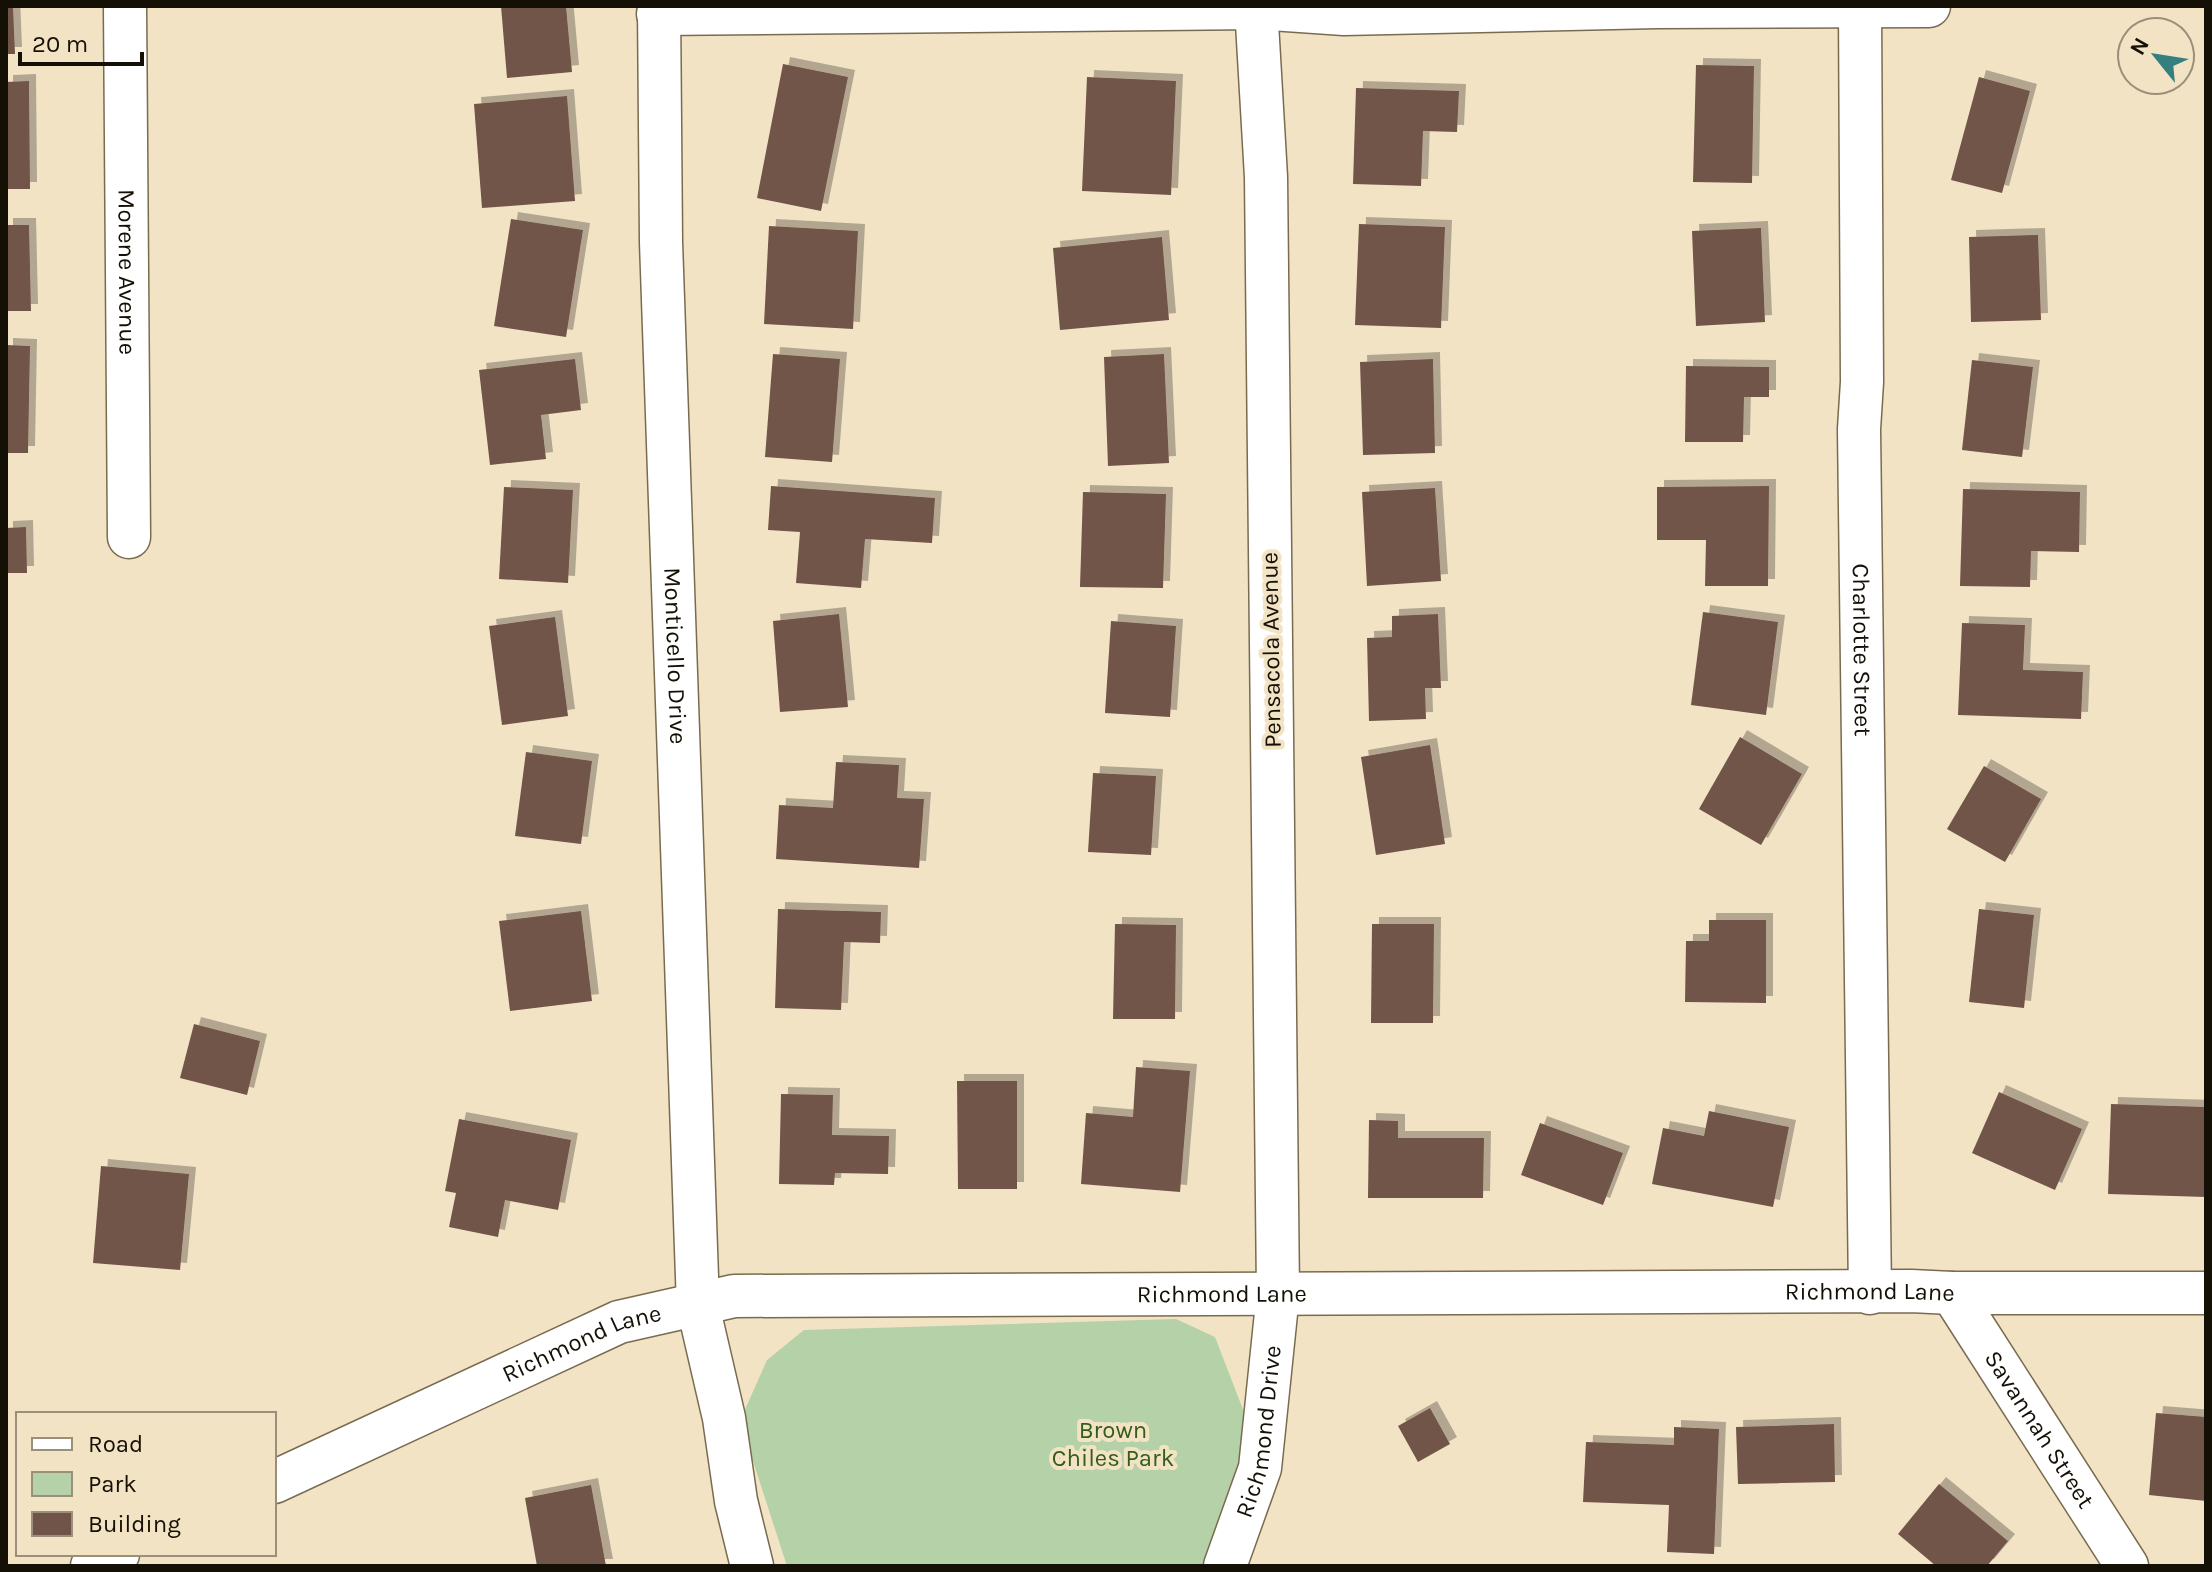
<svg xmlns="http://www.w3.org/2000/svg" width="2212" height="1572" viewBox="0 0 2212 1572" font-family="Karla,sans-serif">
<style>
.green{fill:#b4d1a7}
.building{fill:#715449;filter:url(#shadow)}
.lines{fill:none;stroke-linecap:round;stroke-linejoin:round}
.minor-casing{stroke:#796b50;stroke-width:45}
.minor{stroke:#fff;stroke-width:42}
.labels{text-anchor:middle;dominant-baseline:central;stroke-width:8;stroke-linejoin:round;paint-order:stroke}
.street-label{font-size:24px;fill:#151006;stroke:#f3e3c5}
.park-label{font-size:24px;fill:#345d1a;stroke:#f3e3c5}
</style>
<defs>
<filter id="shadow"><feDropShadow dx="7" dy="-7" stdDeviation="0" flood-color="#0004"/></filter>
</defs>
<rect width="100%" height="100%" fill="#f3e3c5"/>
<polygon class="green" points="1176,1319 1215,1337 1247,1420 1243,1492 1213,1566 787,1566 740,1421 767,1360 804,1330"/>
<g class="building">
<polygon points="6,6 13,6 15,54 6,54"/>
<polygon points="501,6 566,6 572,72 507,78"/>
<polygon points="783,64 848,77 821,211 757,198"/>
<polygon points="1696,65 1754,66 1752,183 1693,182"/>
<polygon points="1087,77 1176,81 1171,195 1082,191"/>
<polygon points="1979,77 2030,91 2002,193 1951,180"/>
<polygon points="29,81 30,189 6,189 6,82"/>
<polygon points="1356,88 1459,91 1457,132 1423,131 1421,186 1353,184"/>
<polygon points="567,96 575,201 482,208 474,104"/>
<polygon points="511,219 583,230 566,337 494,326"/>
<polygon points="1359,224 1445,227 1441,328 1355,325"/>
<polygon points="6,225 29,225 31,311 6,311"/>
<polygon points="769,226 858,231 853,329 764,324"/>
<polygon points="1761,228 1765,322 1696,326 1692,231"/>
<polygon points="2038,235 2041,320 1971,322 1969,237"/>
<polygon points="1162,237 1169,320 1060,330 1053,248"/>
<polygon points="6,345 30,346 28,453 6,453"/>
<polygon points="773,354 840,359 832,462 765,457"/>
<polygon points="1164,354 1169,463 1108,466 1104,357"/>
<polygon points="575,359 581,410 541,415 546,459 490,465 479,370"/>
<polygon points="1433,359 1435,453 1363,455 1360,362"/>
<polygon points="1972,360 2033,367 2022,457 1962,450"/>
<polygon points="1686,366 1769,367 1769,397 1744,397 1743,442 1685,442"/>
<polygon points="771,486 935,498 932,543 865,539 861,588 796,583 800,532 768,530"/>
<polygon points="1769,486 1768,586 1705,586 1706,540 1657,540 1657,487"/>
<polygon points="504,487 573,490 568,583 499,579"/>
<polygon points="1435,488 1441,581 1367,586 1362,492"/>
<polygon points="1963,489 2080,492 2079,552 2031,551 2030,587 1960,586"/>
<polygon points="1083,492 1166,494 1163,588 1080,587"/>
<polygon points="26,527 27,573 6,573 6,528"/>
<polygon points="1703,612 1778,622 1766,715 1691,705"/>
<polygon points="839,614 848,707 780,712 773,621"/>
<polygon points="1438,614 1441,688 1425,688 1426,719 1369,721 1367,638 1392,637 1392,616"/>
<polygon points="555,617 568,716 502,725 489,626"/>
<polygon points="1111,621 1176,626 1170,717 1105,713"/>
<polygon points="1962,623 2025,625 2023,670 2083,672 2081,719 1958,715"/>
<polygon points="1740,737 1802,774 1761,845 1699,809"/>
<polygon points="1430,745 1445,844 1376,855 1361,757"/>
<polygon points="526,752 592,761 581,844 515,836"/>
<polygon points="836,762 899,765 897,798 924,799 919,868 776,859 779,805 833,808"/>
<polygon points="1984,766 2041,799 2005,862 1947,829"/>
<polygon points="1093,773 1156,776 1151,855 1088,852"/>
<polygon points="778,909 881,912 880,943 844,942 841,1010 775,1008"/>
<polygon points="1979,909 2034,915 2024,1008 1969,1002"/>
<polygon points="581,911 592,1001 510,1011 499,921"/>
<polygon points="1709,920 1766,920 1766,1003 1685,1002 1686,941 1709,941"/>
<polygon points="1115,924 1176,925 1175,1019 1113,1019"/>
<polygon points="1372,924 1434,924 1433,1023 1371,1023"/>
<polygon points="194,1024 260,1041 247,1095 180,1078"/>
<polygon points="1136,1067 1190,1071 1180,1192 1081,1184 1086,1113 1133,1117"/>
<polygon points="957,1081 1017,1081 1017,1189 958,1189"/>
<polygon points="1999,1092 2082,1129 2055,1190 1972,1153"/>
<polygon points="781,1094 833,1095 832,1135 889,1136 888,1174 835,1173 834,1185 779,1184"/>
<polygon points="2111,1104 2206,1107 2206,1197 2108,1194"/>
<polygon points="1709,1111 1789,1127 1773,1207 1652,1184 1663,1128 1704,1136"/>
<polygon points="459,1119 571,1140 558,1210 505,1200 498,1237 449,1227 456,1193 445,1191"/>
<polygon points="1369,1120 1398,1121 1398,1138 1484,1138 1483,1198 1368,1198"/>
<polygon points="1540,1123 1623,1153 1603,1205 1521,1175"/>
<polygon points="101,1166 189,1174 180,1270 93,1263"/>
<polygon points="1430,1408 1450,1444 1418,1462 1398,1426"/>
<polygon points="2156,1413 2206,1417 2206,1501 2149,1495"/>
<polygon points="1834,1424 1835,1482 1738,1484 1736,1427"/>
<polygon points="1674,1427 1719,1429 1714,1554 1667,1552 1669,1505 1583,1502 1586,1442 1674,1445"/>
<polygon points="1939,1484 2008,1541 1987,1566 1936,1566 1898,1534"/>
<polygon points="591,1485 606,1566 537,1566 525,1498"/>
</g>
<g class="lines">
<g class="minor-casing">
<g id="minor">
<path id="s1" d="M 125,6 L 129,537"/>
<path id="s2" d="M 659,6 L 661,242 L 698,1306 L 724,1418 L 736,1501 L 752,1566"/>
<path id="s3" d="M 1860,6 L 1862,382 L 1859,429 L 1870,1293"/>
<polyline points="658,14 1256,8 1344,14 1657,7 1929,6"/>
<path id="s4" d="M 1952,1293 L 2127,1566"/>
<path id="s5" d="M 274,1482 L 619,1322 L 734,1296 L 1911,1291 L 1952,1293 L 2206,1293"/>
<polyline points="92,1566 118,1554"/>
<path id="s6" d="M 1225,1566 L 1260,1468 L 1278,1294 L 1266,177 L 1256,6"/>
</g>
</g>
<use href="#minor" class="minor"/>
</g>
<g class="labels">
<g class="street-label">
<text stroke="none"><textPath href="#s1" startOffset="266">Morene Avenue</textPath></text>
<text stroke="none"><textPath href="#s3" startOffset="644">Charlotte Street</textPath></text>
<text transform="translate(1271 650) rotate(-91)">Pensacola Avenue</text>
<text stroke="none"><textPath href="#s2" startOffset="650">Monticello Drive</textPath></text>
<text stroke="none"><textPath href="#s5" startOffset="1634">Richmond Lane</textPath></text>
<text stroke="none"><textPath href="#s5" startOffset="986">Richmond Lane</textPath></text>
<text stroke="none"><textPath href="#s5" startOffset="338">Richmond Lane</textPath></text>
<text stroke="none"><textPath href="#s4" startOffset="162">Savannah Street</textPath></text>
<text stroke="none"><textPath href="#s6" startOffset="140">Richmond Drive</textPath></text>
</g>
<g class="park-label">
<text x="1113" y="1430">Brown<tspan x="1113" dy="28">Chiles Park</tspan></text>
</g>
</g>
<rect width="2212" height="1572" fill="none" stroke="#151006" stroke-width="16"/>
<rect x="16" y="1412" width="260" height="144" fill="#f3e3c5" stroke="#9a8f79" stroke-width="2"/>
<rect x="32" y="1438" width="40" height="12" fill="#ffffff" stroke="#9a8f79" stroke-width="2"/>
<text x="88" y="1452" font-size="24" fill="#151006">Road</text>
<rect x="32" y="1472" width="40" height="24" fill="#b4d1a7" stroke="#9a8f79" stroke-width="2"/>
<text x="88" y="1492" font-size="24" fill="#151006">Park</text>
<rect x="32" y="1512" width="40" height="24" fill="#715449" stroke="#9a8f79" stroke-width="2"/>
<text x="88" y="1532" font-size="24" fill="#151006">Building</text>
<g transform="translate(2156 56) rotate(300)"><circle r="38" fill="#f3e3c5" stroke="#9a8f79" stroke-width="2"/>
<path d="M0-6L14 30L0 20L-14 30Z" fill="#367f81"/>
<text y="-12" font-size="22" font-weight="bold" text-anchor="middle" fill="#151006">N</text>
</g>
<path d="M20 52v12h122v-12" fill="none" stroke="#151006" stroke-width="4"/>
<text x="32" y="52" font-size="24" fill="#151006" stroke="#f3e3c5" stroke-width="6" paint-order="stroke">20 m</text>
</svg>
